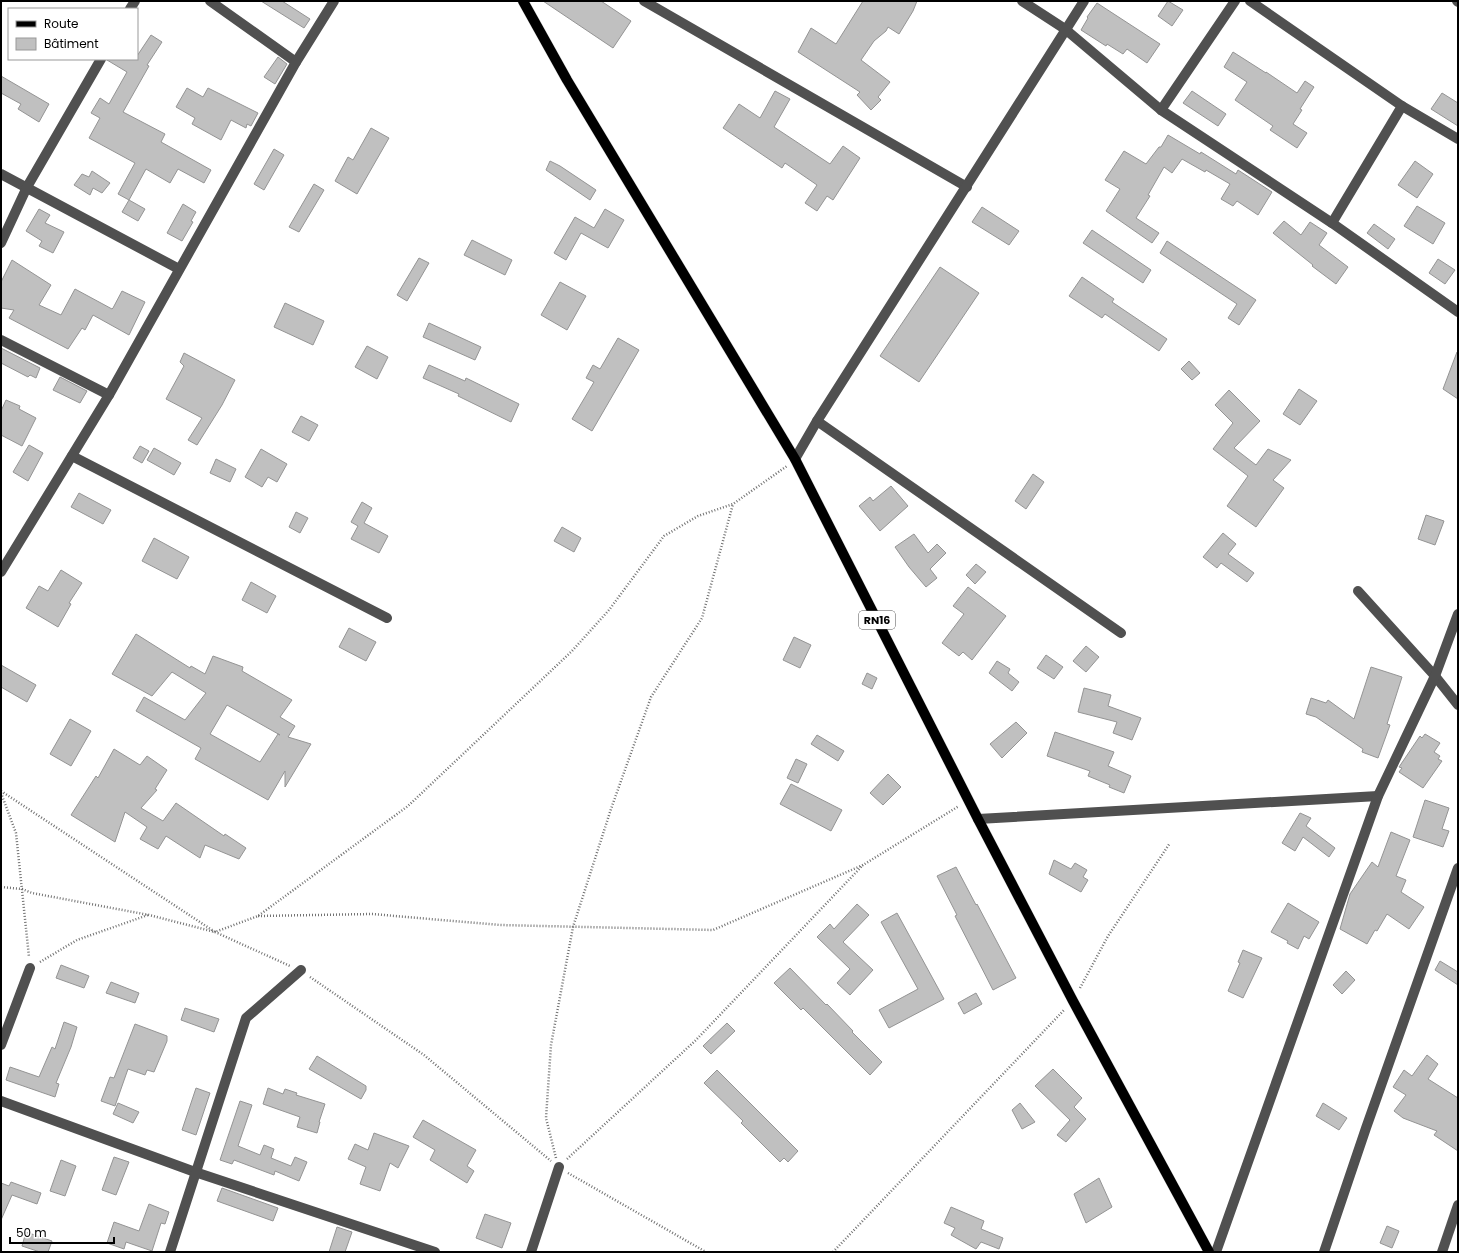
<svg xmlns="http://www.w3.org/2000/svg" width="1459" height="1253" viewBox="0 0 1459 1253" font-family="Poppins,sans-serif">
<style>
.building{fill:#c0c0c0;stroke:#949494;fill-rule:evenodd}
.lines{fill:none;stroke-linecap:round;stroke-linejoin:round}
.major-casing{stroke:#dbdbdb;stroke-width:11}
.path{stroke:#727272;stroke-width:2.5;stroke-dasharray:1 2;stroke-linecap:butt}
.minor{stroke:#505050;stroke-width:10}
.major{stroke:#000;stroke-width:10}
.labels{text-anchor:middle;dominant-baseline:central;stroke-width:3;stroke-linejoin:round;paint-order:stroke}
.shield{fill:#fff;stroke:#4c4c4c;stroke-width:1}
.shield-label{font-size:11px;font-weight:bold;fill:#000}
</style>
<rect width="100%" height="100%" fill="#fff"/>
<g class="building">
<polygon points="261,1 282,1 310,19 304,28"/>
<polygon points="543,1 601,1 631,21 613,48"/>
<polygon points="863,1 917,1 913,11 899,34 888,27 886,31 874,41 861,60 890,82 878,97 881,100 871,110 857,95 860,92 798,52 811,28 836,44"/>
<polygon points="1168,1 1183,10 1172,26 1158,16"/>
<polygon points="1097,3 1160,44 1147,63 1127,49 1123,54 1107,44 1106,46 1081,30 1088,18 1087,17"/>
<polygon points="151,35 162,42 147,65 149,66 123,112 165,134 161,142 211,170 204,183 178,169 170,183 146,169 129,200 118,194 135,163 89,138 100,118 91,113 100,98 109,104 127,72 107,60 107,59 137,59 137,56"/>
<polygon points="1233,52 1266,73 1266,72 1297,93 1305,81 1314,87 1300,109 1302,110 1293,124 1307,133 1297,148 1270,130 1273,126 1235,100 1247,82 1224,67"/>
<polygon points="278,57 287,64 275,84 264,77"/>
<polygon points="1,76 49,104 39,122 18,109 21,104 1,93"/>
<polygon points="187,88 203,97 208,88 258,113 251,126 247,124 246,128 231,120 221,140 192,124 195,118 176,107"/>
<polygon points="775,91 790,99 774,127 830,164 843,146 860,158 833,200 827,196 817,211 805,203 817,185 785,163 782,168 723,128 739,104 760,118"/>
<polygon points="1192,91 1226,114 1218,126 1183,103"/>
<polygon points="1442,93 1458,103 1458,126 1431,109"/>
<polygon points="371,128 389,138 357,194 335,181 348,157 353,160"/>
<polygon points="1168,135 1200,154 1201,152 1236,174 1238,170 1272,192 1258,215 1237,201 1233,206 1221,199 1230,184 1206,170 1205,172 1182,159 1172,173 1164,167 1148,195 1150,196 1136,218 1159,233 1152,243 1106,211 1120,189 1105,180 1124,151 1146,164 1159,147 1161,147"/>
<polygon points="274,149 284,155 264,190 254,184"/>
<polygon points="550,161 560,166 596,190 590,200 546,170"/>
<polygon points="1415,161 1433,174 1417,198 1398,185"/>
<polygon points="92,171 110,183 102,193 93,188 90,195 74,185 82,174 89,177"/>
<polygon points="314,184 324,190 299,232 289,227"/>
<polygon points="129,200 145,209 138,221 122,212"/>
<polygon points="183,204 196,212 191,221 193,222 182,241 167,233"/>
<polygon points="1417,206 1445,223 1433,244 1404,226"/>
<polygon points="982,207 1019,231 1009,245 972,222"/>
<polygon points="39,209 50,215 45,223 64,232 53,253 39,246 42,241 26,231"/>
<polygon points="605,209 624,220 608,248 581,233 566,260 554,253 575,217 594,228"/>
<polygon points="1284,221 1301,235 1310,222 1327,233 1319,245 1348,267 1336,284 1312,266 1313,265 1273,233"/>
<polygon points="1374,224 1395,239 1388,249 1367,233"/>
<polygon points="1092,230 1151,270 1143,283 1083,243"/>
<polygon points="472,240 512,260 505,275 464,255"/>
<polygon points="1167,241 1256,300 1239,325 1228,318 1237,304 1160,253"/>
<polygon points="419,258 429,263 407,301 397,295"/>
<polygon points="1438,259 1455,270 1445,284 1429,273"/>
<polygon points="12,260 51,285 39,305 61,315 75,289 112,309 113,308 122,291 145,302 129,335 93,315 85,330 82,328 68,349 9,318 14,310 1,308 1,282"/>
<polygon points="940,267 979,293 919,382 880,356"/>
<polygon points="1082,277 1114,299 1112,302 1167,339 1159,351 1105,314 1102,318 1069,296"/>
<polygon points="560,282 586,296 567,330 541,315"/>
<polygon points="285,303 324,321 313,345 274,327"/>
<polygon points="429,323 481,347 475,360 423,337"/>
<polygon points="618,338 639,350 592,431 572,419 594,382 586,378 593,365 600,369"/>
<polygon points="367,346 388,357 377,379 355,367"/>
<polygon points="1,348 40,368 36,378 30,375 28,377 1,363"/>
<polygon points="1457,352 1458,352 1458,399 1443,389"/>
<polygon points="184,353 235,380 222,405 197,445 188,440 202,418 166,399 184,366 180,362"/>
<polygon points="1189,361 1200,373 1192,380 1181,369"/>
<polygon points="429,365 465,381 466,378 519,404 511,422 458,396 459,394 423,378"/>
<polygon points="60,377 87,391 80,403 53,390"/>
<polygon points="1299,389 1317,401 1300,425 1283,414"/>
<polygon points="1229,390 1260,421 1234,448 1256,465 1268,449 1291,460 1273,480 1284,488 1256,527 1227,506 1248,476 1213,449 1233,423 1215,405"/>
<polygon points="6,400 20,406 19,409 36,418 22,446 1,435 1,411"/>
<polygon points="301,416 318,425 309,441 292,432"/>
<polygon points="29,445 43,453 28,481 13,472"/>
<polygon points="140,446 149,451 142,463 133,458"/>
<polygon points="154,448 181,463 174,475 147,460"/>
<polygon points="261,449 287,464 277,482 268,477 262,487 245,477"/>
<polygon points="216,459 236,469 230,482 210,473"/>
<polygon points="1033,474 1044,482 1026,509 1015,501"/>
<polygon points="891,486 908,506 880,531 859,506 870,497 873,501"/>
<polygon points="79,493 111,510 103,524 71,507"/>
<polygon points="362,502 372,508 364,523 388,536 379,553 351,539 358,526 351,522"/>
<polygon points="296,512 308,518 300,533 289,527"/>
<polygon points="1426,515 1444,521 1435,545 1418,539"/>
<polygon points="562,527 581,538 574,552 554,541"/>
<polygon points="1223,533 1236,544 1228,554 1254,573 1247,582 1221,563 1217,568 1203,557"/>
<polygon points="914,534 928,553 937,544 946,553 930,569 937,578 926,587 909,567 895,547"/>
<polygon points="154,538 189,557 177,579 142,561"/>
<polygon points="976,564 986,572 975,584 966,575"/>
<polygon points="61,570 82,583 69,603 71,604 58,627 26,608 39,586 48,591"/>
<polygon points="251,582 276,596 267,613 242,600"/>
<polygon points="968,587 1006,616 972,660 963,652 959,656 942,643 964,614 953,606"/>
<polygon points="349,628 376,642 366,661 339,647"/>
<path d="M 136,634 L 190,668 L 191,666 L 205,674 L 213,656 L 243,667 L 242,671 L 292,700 L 280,717 L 295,726 L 288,737 L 311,744 L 285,787 L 285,771 L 268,800 L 195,759 L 201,748 L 136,711 L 144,697 L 185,720 L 206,693 L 172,672 L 152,696 L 112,674 ZM 227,705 L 280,735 L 278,734 L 260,762 L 210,734 Z"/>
<polygon points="794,637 811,645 800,668 783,660"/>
<polygon points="1086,646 1099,657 1086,672 1073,661"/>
<polygon points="1046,655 1063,667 1054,679 1037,668"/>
<polygon points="997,661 1010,669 1008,673 1019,682 1012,691 989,673"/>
<polygon points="1,665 36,685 27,702 1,687"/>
<polygon points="1371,667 1402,677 1387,724 1390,725 1378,758 1362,752 1363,749 1316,717 1306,714 1311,698 1326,703 1328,700 1354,719"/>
<polygon points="867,673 877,678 872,689 862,684"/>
<polygon points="1084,688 1111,695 1108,706 1141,718 1132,740 1113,733 1117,722 1078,712"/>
<polygon points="70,719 91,731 71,766 50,754"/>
<polygon points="1016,722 1027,733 1002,758 990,744"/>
<polygon points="1055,732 1114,752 1108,766 1131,776 1124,793 1109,787 1110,785 1088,776 1090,771 1047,756"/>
<polygon points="1425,734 1440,743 1434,752 1440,756 1438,759 1442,761 1423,788 1399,772 1402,768 1399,767 1420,736 1422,738"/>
<polygon points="817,735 844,751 838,761 811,744"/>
<polygon points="114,749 140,765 147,756 167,770 155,789 157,790 141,808 163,821 176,803 224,836 225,834 246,848 239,859 205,845 200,858 166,836 158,849 140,839 147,827 125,812 115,842 71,815 96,776 98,778"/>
<polygon points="796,759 807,764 798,783 787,778"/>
<polygon points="888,774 901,787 883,805 870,793"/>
<polygon points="791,784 842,810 831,831 780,804"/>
<polygon points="1425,800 1449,808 1442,829 1449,831 1443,847 1413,837"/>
<polygon points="1300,813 1311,818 1306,826 1335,848 1329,857 1303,837 1295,851 1282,843"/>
<polygon points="1391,832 1410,840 1396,876 1406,880 1401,892 1424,907 1409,929 1387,914 1377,931 1375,930 1367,944 1340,929 1350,894 1372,862 1378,867"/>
<polygon points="1054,860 1071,869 1075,863 1087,870 1083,877 1088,880 1081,892 1049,874"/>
<polygon points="956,867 976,905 977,904 1016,978 993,990 955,916 957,915 937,876"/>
<polygon points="1288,903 1319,922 1309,939 1304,936 1298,949 1287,943 1288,941 1271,932"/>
<polygon points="857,904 869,915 843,942 873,970 850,995 837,983 850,969 817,937 830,924 834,929"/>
<polygon points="897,913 944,999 889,1028 879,1010 918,989 881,922"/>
<polygon points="1243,950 1262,958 1243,998 1228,991 1240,963 1238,962"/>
<polygon points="1440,961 1458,972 1458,985 1435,970"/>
<polygon points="61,965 89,976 84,988 56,978"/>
<polygon points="790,968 826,1005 827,1004 853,1031 852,1032 882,1062 870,1075 803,1008 801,1010 774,983"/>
<polygon points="1346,971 1355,980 1342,994 1333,985"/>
<polygon points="111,982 139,993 135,1003 106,993"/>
<polygon points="976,993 982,1004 964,1014 958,1003"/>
<polygon points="185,1008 219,1019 214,1032 181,1020"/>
<polygon points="64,1022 77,1027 71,1047 56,1083 59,1084 55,1097 6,1080 10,1067 39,1077 52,1047 55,1049"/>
<polygon points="727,1023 735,1031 711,1054 703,1046"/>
<polygon points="135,1024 167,1036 167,1041 154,1072 147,1070 145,1075 128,1069 115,1106 101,1101 110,1077 114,1078"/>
<polygon points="1427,1055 1438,1064 1428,1079 1458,1098 1458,1151 1434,1135 1437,1131 1403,1118 1394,1111 1406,1095 1393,1087 1404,1070 1412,1076"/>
<polygon points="317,1056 366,1086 366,1090 361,1099 309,1069"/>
<polygon points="1053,1069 1082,1098 1074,1107 1086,1119 1066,1142 1057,1135 1070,1120 1035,1086"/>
<polygon points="717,1070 798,1151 788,1162 784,1158 780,1162 741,1123 743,1121 704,1083"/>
<polygon points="196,1088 210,1093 196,1135 182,1130"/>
<polygon points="268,1088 283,1094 285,1089 297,1093 296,1095 325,1104 319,1122 320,1122 317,1133 297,1127 300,1117 263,1104"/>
<polygon points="240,1101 252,1105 238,1146 260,1155 264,1145 274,1149 271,1158 291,1166 295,1157 307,1162 299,1181 275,1171 274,1175 234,1160 232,1164 220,1160"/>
<polygon points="118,1103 139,1112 133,1123 113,1114"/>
<polygon points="1020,1103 1035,1122 1022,1129 1012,1110"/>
<polygon points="1323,1103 1347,1118 1339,1130 1316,1116"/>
<polygon points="423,1120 476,1150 467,1166 474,1171 467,1183 430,1160 435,1150 413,1137"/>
<polygon points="374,1133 409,1146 398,1168 390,1163 380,1191 360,1184 366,1167 348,1159 355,1144 368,1150"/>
<polygon points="114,1157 129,1162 116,1195 102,1190"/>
<polygon points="61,1160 76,1166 65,1196 50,1191"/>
<polygon points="1099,1178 1112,1207 1086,1223 1074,1194"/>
<polygon points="11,1182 41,1193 37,1204 12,1195 1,1220 1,1183 9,1186"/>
<polygon points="222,1188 278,1208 273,1221 217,1201"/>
<polygon points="149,1204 169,1212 165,1224 161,1223 152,1251 126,1242 124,1249 107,1243 114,1222 139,1231"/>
<polygon points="951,1207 984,1221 981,1229 1003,1238 999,1249 981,1242 976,1249 951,1235 955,1228 944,1223"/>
<polygon points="485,1214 511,1223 502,1248 476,1238"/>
<polygon points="1387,1226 1399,1231 1392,1248 1380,1243"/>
<polygon points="337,1227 352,1232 345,1252 329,1252"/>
<polygon points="26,1232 52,1241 48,1252 40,1252 22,1246"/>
</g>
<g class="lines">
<g class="major-casing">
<polyline id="major" points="523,1 567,80 795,459 978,819 1073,1001 1209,1252"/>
</g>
<g class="path">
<polyline points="1,791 215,932 258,916 408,806 572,651 609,610 664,536 698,516 733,504 787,466"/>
<polyline points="1,793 16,833 29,957"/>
<polyline points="1,887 22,889 32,893 149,915 215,932 290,966"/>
<polyline points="258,916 372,914 500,925 713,930 863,865 959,806"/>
<polyline points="40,962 77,940 148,915"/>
<polyline points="310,977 424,1055 551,1161"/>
<polyline points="1080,988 1108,936 1170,843"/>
<polyline points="556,1158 546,1118 551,1045 573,927 611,809 651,697 702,618 733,504"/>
<polyline points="567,1159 696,1040 863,865"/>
<polyline points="568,1173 706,1252"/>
<polyline points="833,1252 1065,1009"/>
</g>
<g class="minor">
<polyline points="210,1 296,62"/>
<polyline points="644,1 967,187"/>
<polyline points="1022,1 1065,29 1161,110 1332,223 1458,312"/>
<polyline points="1250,1 1402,106 1458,139"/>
<polyline points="1457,1 1458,2"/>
<polyline points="130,9 135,1"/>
<polyline points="1161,110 1235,1"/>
<polyline points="1,174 179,269"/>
<polyline points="1332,223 1402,106"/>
<polyline points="1,243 27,187 101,59"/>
<polyline points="1,340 109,395"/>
<polyline points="817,421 1121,633"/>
<polyline points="72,456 387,618"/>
<polyline points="795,459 817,421 1084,1"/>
<polyline points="1,572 109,395 296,62 334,1"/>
<polyline points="1358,591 1435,676 1458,705"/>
<polyline points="978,819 1378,796"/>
<polyline points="1,1045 30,968"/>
<polyline points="1,1101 195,1172 435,1252"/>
<polyline points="170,1252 246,1018 301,970"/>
<polyline points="531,1252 559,1167"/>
<polyline points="1216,1252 1378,796 1435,676 1458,614"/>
<polyline points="1324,1252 1366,1128 1458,868"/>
<polyline points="1442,1252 1458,1205"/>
</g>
<use href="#major" class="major"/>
</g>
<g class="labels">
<rect class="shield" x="859" y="611" width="36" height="18" rx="3"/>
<g class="shield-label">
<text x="877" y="620">RN16</text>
</g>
</g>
<rect width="1459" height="1253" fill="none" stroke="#000000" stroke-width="4"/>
<rect x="8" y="8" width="130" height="52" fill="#ffffff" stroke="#999999"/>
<rect x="16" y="21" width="20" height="6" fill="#000000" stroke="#999999"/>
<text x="44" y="28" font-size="12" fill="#000000">Route</text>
<rect x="16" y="38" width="20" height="12" fill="#c0c0c0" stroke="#999999"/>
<text x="44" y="48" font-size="12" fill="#000000">Bâtiment</text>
<path d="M10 1237v6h104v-6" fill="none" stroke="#000000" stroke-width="2"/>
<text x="16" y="1237" font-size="12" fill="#000000" stroke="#ffffff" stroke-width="3" paint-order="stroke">50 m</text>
</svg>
